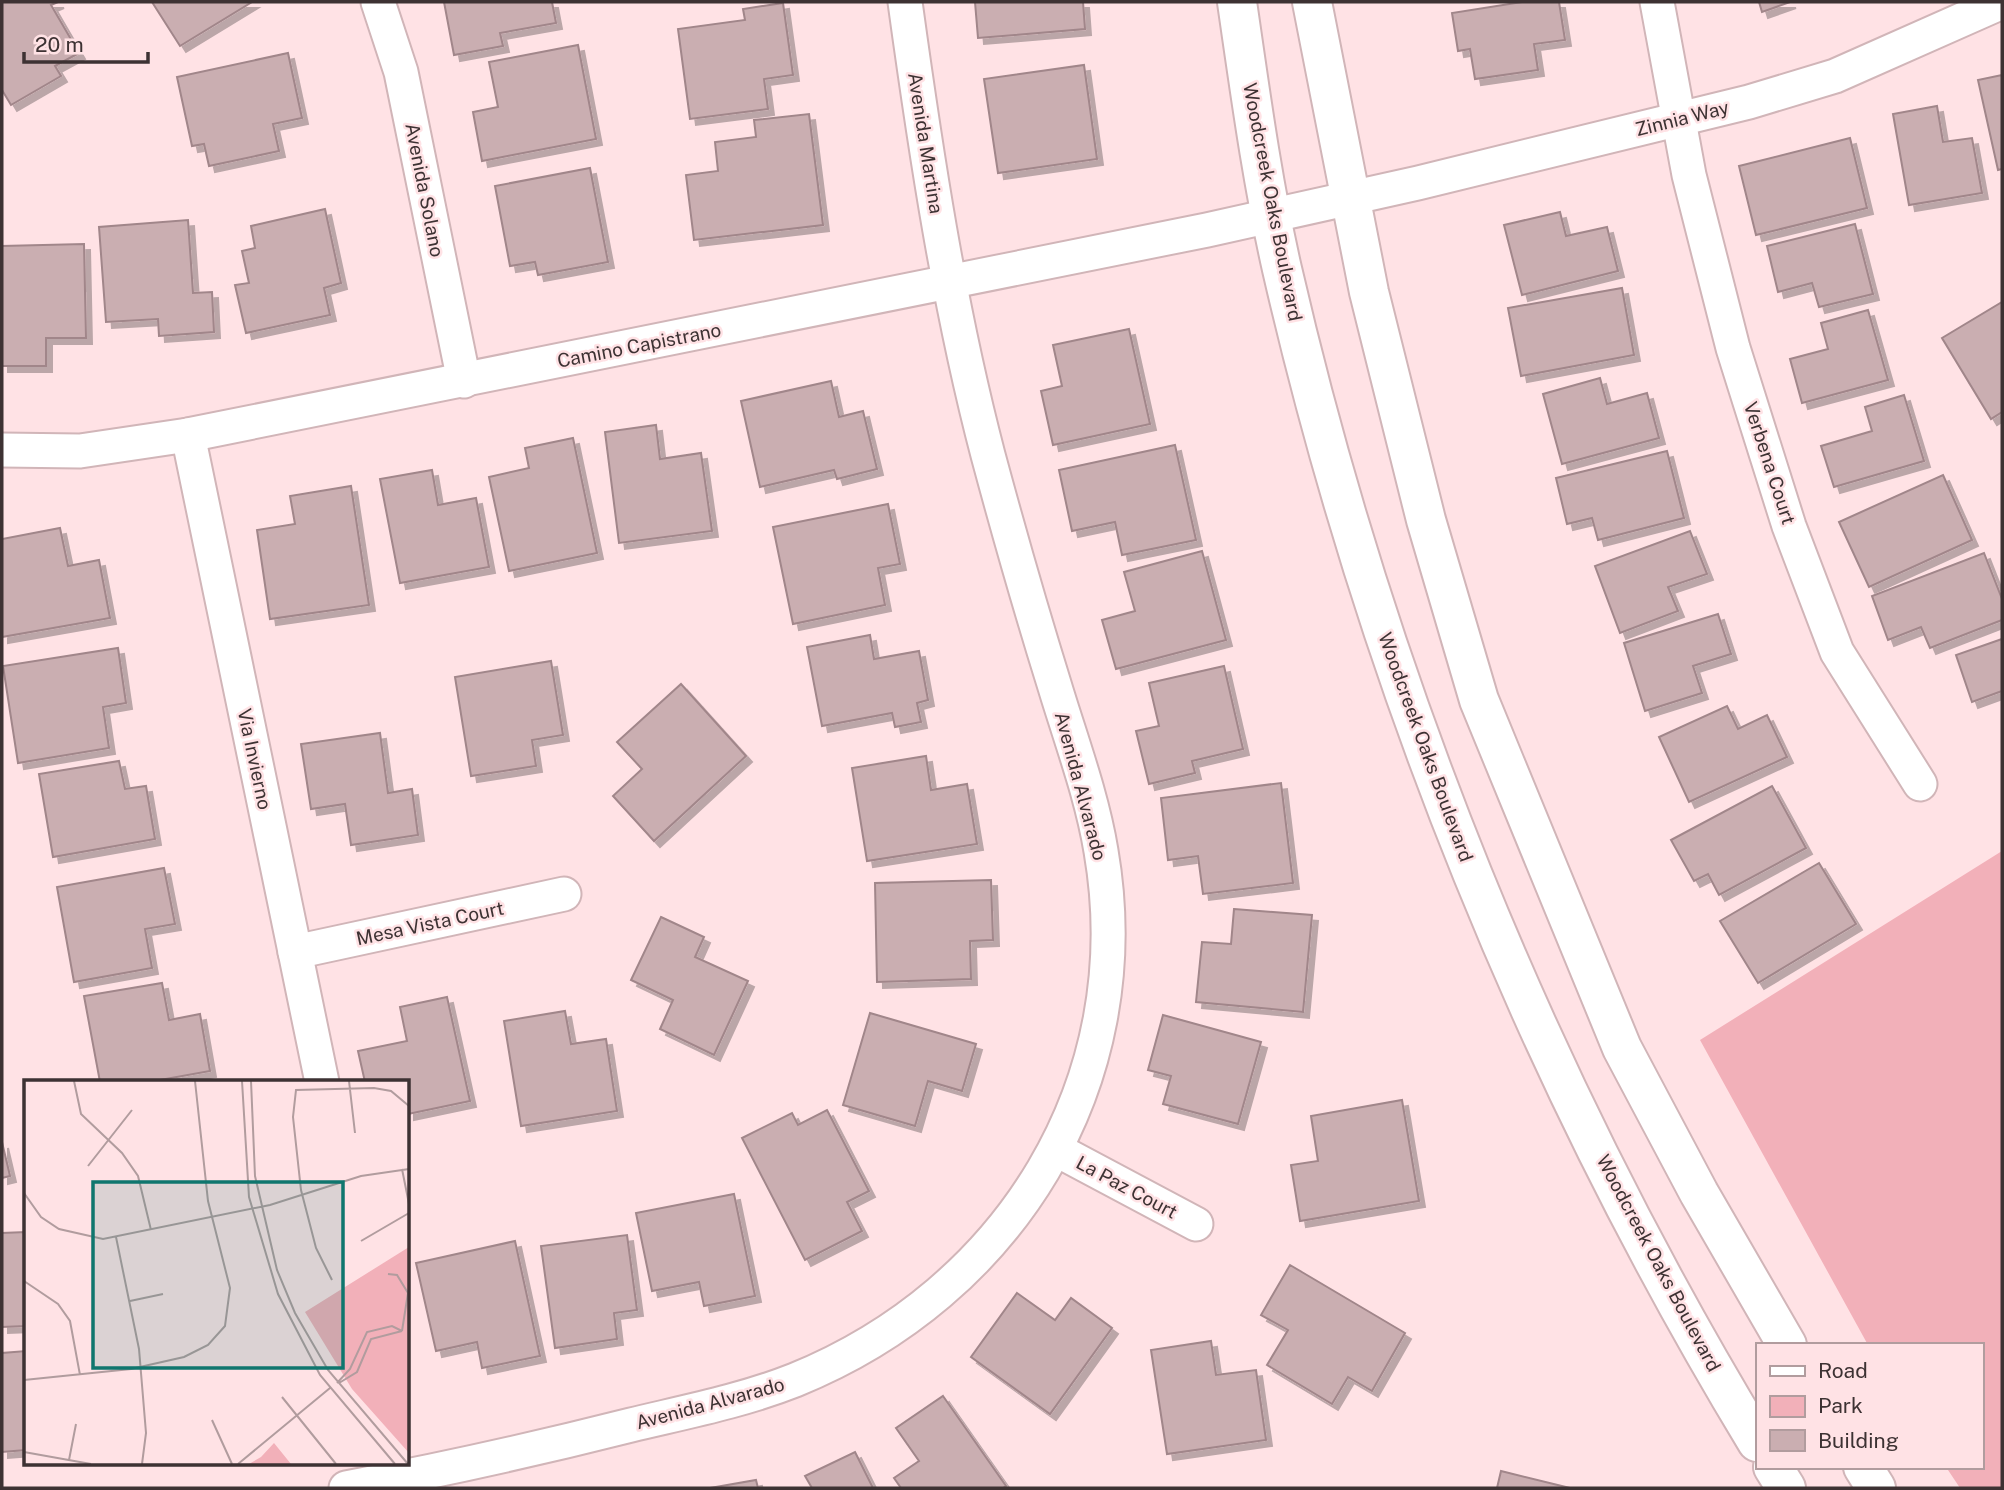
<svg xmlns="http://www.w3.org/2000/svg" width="2004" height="1490" viewBox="0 0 2004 1490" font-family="'Public Sans',sans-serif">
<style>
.green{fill:#f2b0b9}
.building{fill:#caaeb1;stroke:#a1868a;stroke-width:2;filter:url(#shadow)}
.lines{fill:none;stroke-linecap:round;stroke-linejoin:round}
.minor-casing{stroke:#d1b5b8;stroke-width:37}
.secondary-casing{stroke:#d1b5b8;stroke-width:42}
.minor{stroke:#fff;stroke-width:33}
.secondary{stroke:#fff;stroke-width:38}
.labels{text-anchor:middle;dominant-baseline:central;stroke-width:5;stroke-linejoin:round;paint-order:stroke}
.street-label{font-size:19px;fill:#3d3233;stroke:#ffe2e5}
.inset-road{fill:none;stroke:#b19c9e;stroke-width:2}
.view{fill:#0f766e;fill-opacity:0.15;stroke:#0f766e;stroke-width:3.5}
.inset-edge{fill:none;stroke:#3d3233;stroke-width:3.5}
</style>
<defs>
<filter id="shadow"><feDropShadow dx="6" dy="6" stdDeviation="0" flood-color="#0004"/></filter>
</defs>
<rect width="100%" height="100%" fill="#ffe2e5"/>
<polygon class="green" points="2002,851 2002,1488 1960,1488 1946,1467 1981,1467 1981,1345 1868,1345 1700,1040"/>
<g class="building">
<polygon points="2,2 58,2 51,5 79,53 55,66 61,76 11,105 2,90"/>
<polygon points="152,2 252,2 180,46"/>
<polygon points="444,2 552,2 556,23 500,33 503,46 454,55"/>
<polygon points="975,2 1083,2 1085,29 978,38"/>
<polygon points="1522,2 1559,2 1565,40 1534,44 1538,70 1475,79 1470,49 1458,51 1452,13"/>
<polygon points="1759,2 1790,2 1762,12"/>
<polygon points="783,3 793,75 764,79 768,109 690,119 678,29 745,20 743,9"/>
<polygon points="578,45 596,139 482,161 473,112 498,107 489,62"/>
<polygon points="288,53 302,118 273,124 279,151 209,166 204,144 192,146 177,77"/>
<polygon points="1084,65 1097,159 998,173 984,79"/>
<polygon points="2002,75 2002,169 1998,170 1978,80"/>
<polygon points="1937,106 1943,142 1972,138 1982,193 1909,205 1893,114"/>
<polygon points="809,114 823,225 694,240 686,175 718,171 715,142 756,137 754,120"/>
<polygon points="1850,138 1867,208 1756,235 1739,166"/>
<polygon points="590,168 608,262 538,275 535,262 510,266 495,186"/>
<polygon points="325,209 341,283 324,288 330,315 246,333 235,285 249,283 242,251 255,248 251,226"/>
<polygon points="1560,212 1566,236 1607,227 1618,271 1522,295 1504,225"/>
<polygon points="188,220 193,293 212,292 214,332 159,336 158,319 106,322 99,227"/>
<polygon points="1855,224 1873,294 1819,307 1812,283 1778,292 1767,246"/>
<polygon points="84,244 86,338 46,338 46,366 2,366 2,246"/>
<polygon points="1622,288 1634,355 1521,376 1508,308"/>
<polygon points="2002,302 2002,412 1991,419 1942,338"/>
<polygon points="1868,310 1888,380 1802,403 1790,359 1828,349 1821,323"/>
<polygon points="1129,329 1150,424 1053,445 1041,391 1062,386 1053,345"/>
<polygon points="1600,378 1607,404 1647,393 1659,438 1562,464 1543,394"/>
<polygon points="831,381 839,417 863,411 877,469 837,479 834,470 760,487 741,401"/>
<polygon points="1904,395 1924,461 1834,487 1821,446 1872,431 1865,407"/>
<polygon points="656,425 660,459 701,453 712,531 619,543 605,432"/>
<polygon points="573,438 597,553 509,571 489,477 529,468 525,448"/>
<polygon points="1175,445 1196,540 1122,555 1115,522 1072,531 1059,470"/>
<polygon points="1667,451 1684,518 1598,540 1592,518 1567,524 1556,478"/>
<polygon points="432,470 438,505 476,498 489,567 400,583 380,479"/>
<polygon points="1943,475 1972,540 1869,587 1839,522"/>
<polygon points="351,486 369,605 270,619 257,530 295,524 290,496"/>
<polygon points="888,504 900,564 878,568 885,605 793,624 773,527"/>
<polygon points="60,528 68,566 99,560 110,618 2,637 2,539"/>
<polygon points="1690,531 1707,574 1668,587 1678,611 1620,633 1595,566"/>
<polygon points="1202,551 1226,640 1116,669 1102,620 1135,611 1124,572"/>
<polygon points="1984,553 2002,599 2002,620 1930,648 1921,627 1888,640 1872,596"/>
<polygon points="1718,614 1731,654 1693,666 1702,693 1645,711 1624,643"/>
<polygon points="870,635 874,659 919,651 928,700 917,703 921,722 895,727 892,713 822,726 807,647"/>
<polygon points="2002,639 2002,691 1972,702 1956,655"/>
<polygon points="118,648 126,703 103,707 109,748 18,763 3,666"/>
<polygon points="551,661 563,735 532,740 536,766 471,776 455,677"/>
<polygon points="1224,666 1243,749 1192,761 1195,773 1149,784 1136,731 1159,726 1149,683"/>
<polygon points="681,684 746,756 654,841 613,796 642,769 617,742"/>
<polygon points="1727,706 1738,729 1767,715 1787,757 1689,802 1659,737"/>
<polygon points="380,733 388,793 412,789 418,835 351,845 345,804 311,809 301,744"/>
<polygon points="926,756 931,790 967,784 977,844 867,861 852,768"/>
<polygon points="119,761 125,789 146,786 155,839 53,857 39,774"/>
<polygon points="1281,783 1293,883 1203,894 1198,856 1168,860 1161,798"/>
<polygon points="1772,786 1806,848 1719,895 1708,874 1694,881 1671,840"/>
<polygon points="1819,863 1856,924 1758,983 1720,921"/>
<polygon points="164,868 175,924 145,929 152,968 74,982 57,887"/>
<polygon points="991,880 993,940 970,941 971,979 877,982 875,883"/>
<polygon points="1234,909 1312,915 1303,1012 1196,1002 1202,942 1231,944"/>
<polygon points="661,917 704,937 695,957 748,981 714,1055 660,1029 673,1000 631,980"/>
<polygon points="162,983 169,1020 200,1014 210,1071 149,1082 100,1082 84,996"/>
<polygon points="447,997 470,1101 408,1114 408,1082 365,1082 358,1051 407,1041 400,1007"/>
<polygon points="565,1011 571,1044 606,1039 617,1111 521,1126 504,1021"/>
<polygon points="870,1013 976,1044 962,1091 928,1081 915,1126 843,1105"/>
<polygon points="1163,1015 1261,1042 1238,1124 1163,1104 1171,1076 1148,1070"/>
<polygon points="1402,1100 1419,1201 1300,1221 1291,1165 1318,1161 1311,1116"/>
<polygon points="827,1110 869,1191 847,1202 862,1231 805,1260 742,1138 792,1113 798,1125"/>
<polygon points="2,1142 10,1176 2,1178"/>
<polygon points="734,1194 755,1296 704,1306 699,1282 652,1291 636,1213"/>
<polygon points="26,1232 26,1326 2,1327 2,1233"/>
<polygon points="627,1235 637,1310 614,1313 617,1339 555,1348 541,1246"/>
<polygon points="515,1241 540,1356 482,1368 477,1342 436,1351 416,1263"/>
<polygon points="1290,1265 1405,1333 1372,1391 1348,1377 1332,1404 1267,1365 1288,1330 1261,1315"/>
<polygon points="1017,1293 1055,1320 1071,1298 1112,1328 1050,1414 971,1357"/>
<polygon points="1211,1341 1216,1375 1256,1370 1266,1440 1167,1454 1151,1350"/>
<polygon points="26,1351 26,1450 2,1452 2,1353"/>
<polygon points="943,1396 1006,1486 1003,1488 901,1488 894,1478 919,1461 896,1428"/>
<polygon points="855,1452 873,1488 812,1488 805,1476"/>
<polygon points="1501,1471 1570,1488 1497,1488"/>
<polygon points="756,1480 758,1488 710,1488"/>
</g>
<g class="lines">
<g class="minor-casing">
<g id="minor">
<polyline points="378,2 401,72 464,381"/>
<polyline points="1657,2 1689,175 1733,348 1789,526 1837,652 1920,784"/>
<polyline points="188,435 322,1082"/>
<polyline points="2,450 80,451 188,435 1207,230 1418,183 1749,102 1835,76 2002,2"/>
<polyline points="295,952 564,894"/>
<polyline points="1057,1150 1196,1224"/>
<path d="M 346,1488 C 442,1470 536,1449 631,1425 C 685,1412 742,1401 795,1380 C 1009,1293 1141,1083 1101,851 C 1092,796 1071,740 1055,687 C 1031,610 1009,533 988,455 C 949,306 926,154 905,2"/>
</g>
</g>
<g class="secondary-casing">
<g id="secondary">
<path d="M 1237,2 C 1250,91 1262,181 1282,269 C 1377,682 1537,1079 1757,1442"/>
<polyline points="1312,2 1369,292 1426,520 1479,700 1622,1048 1699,1193 1787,1345"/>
<polyline points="1773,1467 1786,1488"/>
<polyline points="1863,1467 1876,1488"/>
</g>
</g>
<use href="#minor" class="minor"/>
<use href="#secondary" class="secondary"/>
</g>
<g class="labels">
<g class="street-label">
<text transform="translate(1682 118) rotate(-14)">Zinnia Way</text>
<text transform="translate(926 143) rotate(81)">Avenida Martina</text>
<text transform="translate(425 190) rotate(79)">Avenida Solano</text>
<text transform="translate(1273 202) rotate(79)">Woodcreek Oaks Boulevard</text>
<text transform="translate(639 345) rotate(-11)">Camino Capistrano</text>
<text transform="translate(1770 463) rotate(72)">Verbena Court</text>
<text transform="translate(1426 747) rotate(70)">Woodcreek Oaks Boulevard</text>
<text transform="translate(255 759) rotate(78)">Via Invierno</text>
<text transform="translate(1081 786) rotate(75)">Avenida Alvarado</text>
<text transform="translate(430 923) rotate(-12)">Mesa Vista Court</text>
<text transform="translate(1127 1187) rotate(28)">La Paz Court</text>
<text transform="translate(1659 1263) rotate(62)">Woodcreek Oaks Boulevard</text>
<text transform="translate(710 1403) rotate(-15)">Avenida Alvarado</text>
</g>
</g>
<g transform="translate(24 1080)">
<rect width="385" height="385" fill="#ffe2e5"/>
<path d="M 385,167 L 385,373 L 328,309 L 281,232 ZM 250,363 L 267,384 L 225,384 L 237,377 Z" fill="#f2b0b9"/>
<path class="inset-road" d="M 50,1 L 57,34 L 98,73 L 114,96 L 127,150M 218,1 L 225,117 L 254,214 L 296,295 L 371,384M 227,1 L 231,96 L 253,190 L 271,233 L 304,290 L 384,384M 325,1 L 331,53M 64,86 L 108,30M 378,89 L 385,124M 0,113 L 17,137 L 35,149 L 79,159 L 246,125 L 337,96 L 385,89M 92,157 L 115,269 L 122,353 L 118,384M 337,161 L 385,133M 364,194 L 373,195 L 384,213 L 378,251M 308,200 L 292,168 L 277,110 L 269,37 L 272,10 L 350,8 L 367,11 L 385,26M 0,201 L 34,224 L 46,241 L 56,295M 106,221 L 139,214M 0,300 L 107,289 L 160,277 L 184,265 L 201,246 L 206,208 L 184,121 L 171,1M 313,303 L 326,289 L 343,252 L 368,246 L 378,251M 315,303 L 333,292 L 347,259 L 378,251M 258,317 L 312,384M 188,340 L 208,384M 0,372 L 67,384M 45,380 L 52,344M 214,384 L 306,308"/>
<path class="view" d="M 69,102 L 319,102 L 319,288 L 69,288 Z"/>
<rect width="385" height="385" class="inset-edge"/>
</g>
<rect width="2004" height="1490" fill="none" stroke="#3d3233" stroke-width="7"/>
<rect x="1756" y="1343" width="228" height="126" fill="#ffe2e5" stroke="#b19c9e" stroke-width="2"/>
<rect x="1770" y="1366" width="35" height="10" fill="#ffffff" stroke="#b19c9e" stroke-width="2"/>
<text x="1818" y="1378" font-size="21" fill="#3d3233">Road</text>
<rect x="1770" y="1396" width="35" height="21" fill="#f2b0b9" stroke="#b19c9e" stroke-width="2"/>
<text x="1818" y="1413" font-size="21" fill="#3d3233">Park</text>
<rect x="1770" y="1430" width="35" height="21" fill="#caaeb1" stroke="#b19c9e" stroke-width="2"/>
<text x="1818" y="1448" font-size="21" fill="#3d3233">Building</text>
<path d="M24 52v10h124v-10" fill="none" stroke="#3d3233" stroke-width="3.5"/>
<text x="35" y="52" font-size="21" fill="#3d3233" stroke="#ffe2e5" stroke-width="5" paint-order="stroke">20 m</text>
</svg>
